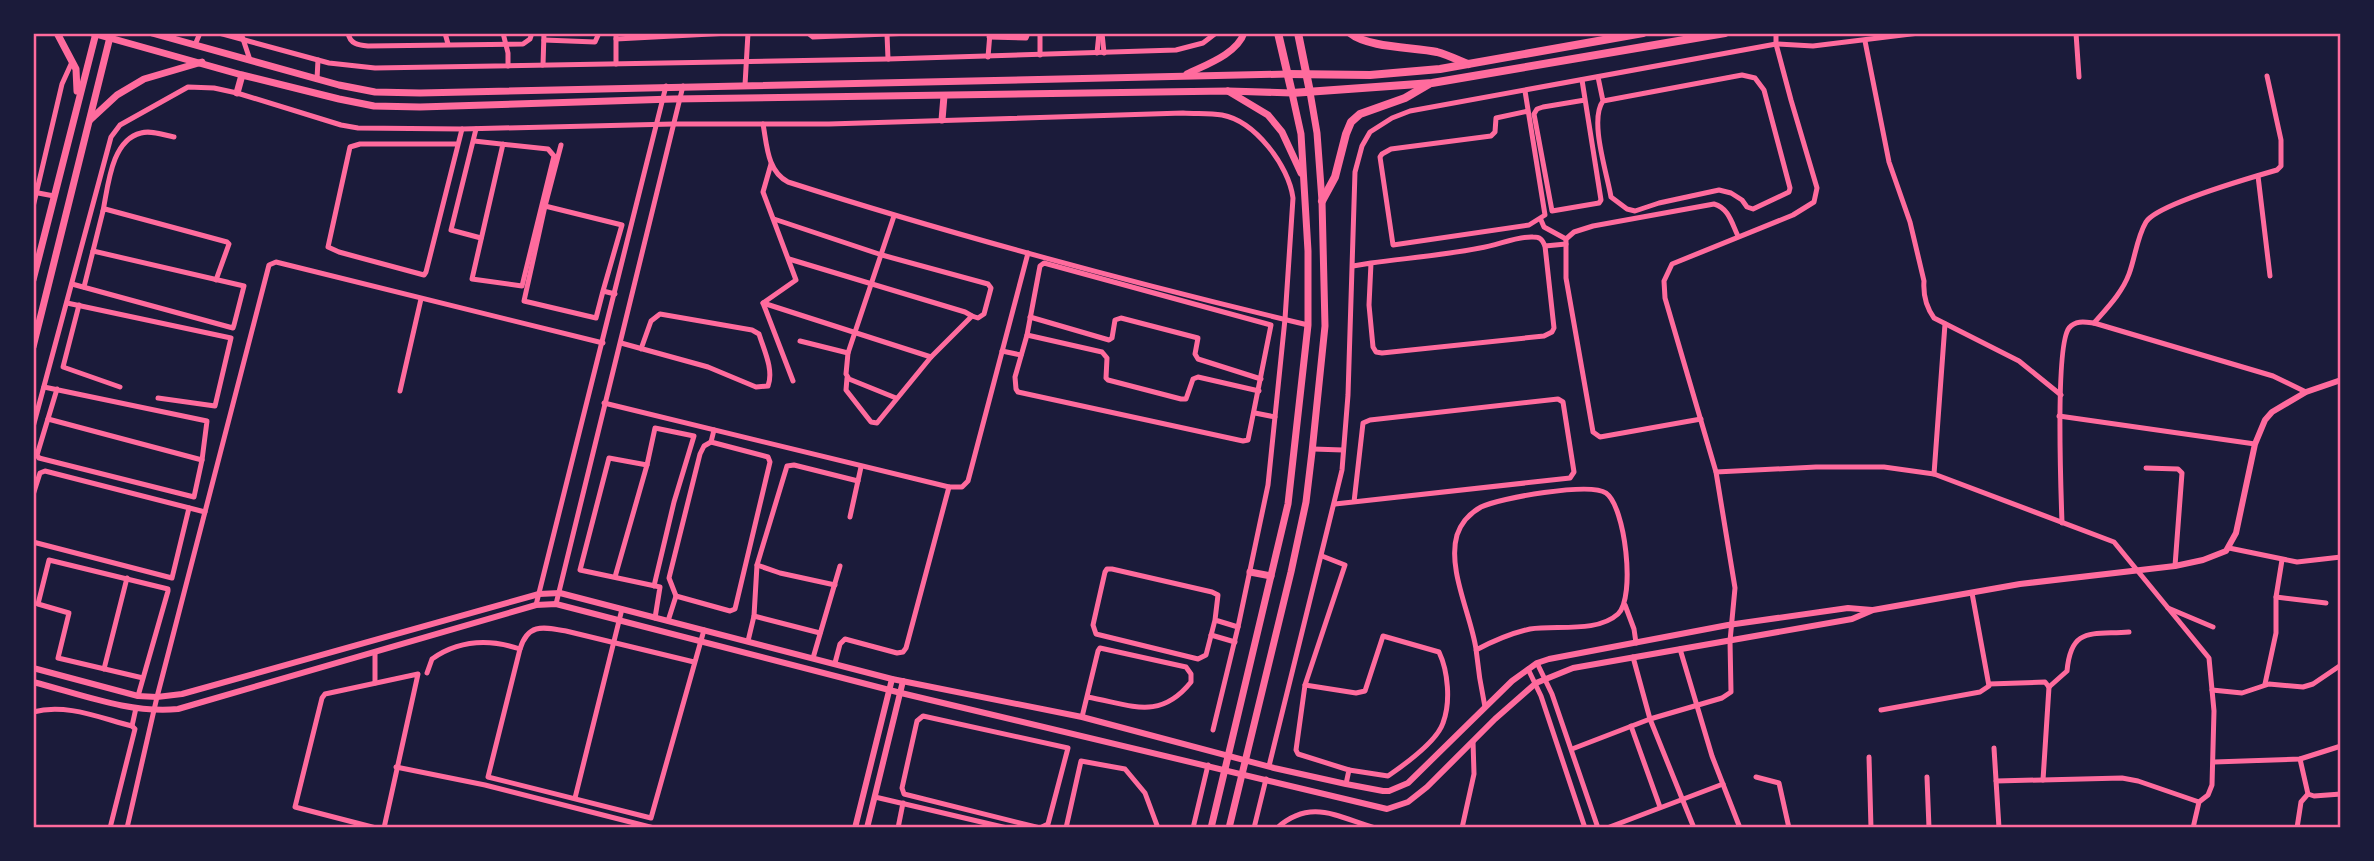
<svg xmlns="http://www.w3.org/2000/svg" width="2374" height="861" viewBox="0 0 2374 861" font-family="'Noto Sans',sans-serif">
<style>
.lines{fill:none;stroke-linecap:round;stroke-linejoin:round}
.minor{stroke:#ff6b9d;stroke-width:5}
.tertiary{stroke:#ff6b9d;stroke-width:6}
.secondary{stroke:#ff6b9d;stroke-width:7}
.primary{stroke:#ff6b9d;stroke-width:8}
.neatline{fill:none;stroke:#ff6b9d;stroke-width:2.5}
</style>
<rect width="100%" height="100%" fill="#1b1b3a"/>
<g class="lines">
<g class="minor">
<polyline points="219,33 329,63 375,68 888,59 1176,50 1203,43 1216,33"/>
<polyline points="241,33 250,60"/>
<path d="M 348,33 C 350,44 358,45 368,46 L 523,44 L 530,39 L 532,33"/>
<polyline points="445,33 448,44"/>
<polyline points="503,33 508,53 508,66"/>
<polyline points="808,33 813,37 912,33"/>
<polyline points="1040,33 1040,55"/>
<polyline points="1102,33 1104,53"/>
<polyline points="2076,33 2079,77"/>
<polyline points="887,34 888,59"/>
<polyline points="989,37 1026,38 1028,33"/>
<polyline points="616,39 730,33"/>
<polyline points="544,40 595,42 599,33"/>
<path d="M 1865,41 L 1889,162 L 1910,222 L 1924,281 C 1923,295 1926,307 1934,318 L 2019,361 L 2061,395"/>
<polyline points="195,45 200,33"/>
<polyline points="1097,53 1099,33"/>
<polyline points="988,57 990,33"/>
<polyline points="616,64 616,33"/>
<polyline points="543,65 544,33"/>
<path d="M 1598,77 L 1603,101 L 1742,75 L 1755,78 L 1764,90 L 1790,188 L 1789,192 L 1753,209 L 1747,207 L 1742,200 L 1731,193 L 1719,190 L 1659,203 L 1635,211 L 1627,209 L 1611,197 C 1607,173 1589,120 1603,101"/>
<polyline points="317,79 318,60"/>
<polyline points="1582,80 1601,200 1599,203 1552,211 1534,114 1537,109 1543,107 1585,100"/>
<polyline points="745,85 748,33"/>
<polyline points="1525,91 1545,215 1529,225 1393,245 1380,157 1382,154 1391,149 1491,136 1495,132 1496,118 1528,111"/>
<path d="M 763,124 C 767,145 767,171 788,182 C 959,237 1133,283 1308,325"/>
<polyline points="476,129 451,230 481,238"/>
<polyline points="474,141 548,149 554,156 522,286 472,279 503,144"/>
<polyline points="458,144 360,144 350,147 328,247 339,252 424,275 426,272 462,129"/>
<polyline points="771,164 763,192 796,280 763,303 793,381"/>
<polyline points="2258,176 2270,276"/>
<polyline points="33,192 54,196"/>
<polyline points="545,206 561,145"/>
<polyline points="33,207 62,84 72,62"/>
<path d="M 103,211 C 108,187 111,140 141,133 C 151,130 164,135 174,137"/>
<polyline points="894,216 848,353 846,374 849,379 896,398"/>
<polyline points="774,219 882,255 988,284 991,288 984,314 978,318 972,316"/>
<polyline points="1541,220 1544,227 1566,239"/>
<polyline points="1545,246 1566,244"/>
<polyline points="789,259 965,312 972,316 931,357 877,423 871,422 846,390 847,378"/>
<polygon points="1044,263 1271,325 1248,440 1243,441 1018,392 1016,389 1015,377 1027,335 1040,266"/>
<path d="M 1353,266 L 1371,263 C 1408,258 1444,255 1480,248 C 1497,246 1516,236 1533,237 C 1540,237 1542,239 1545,246 L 1554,328 L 1552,332 L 1544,336 L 1382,353 L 1376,352 L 1373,347 L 1369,305 L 1371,263"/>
<polyline points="72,284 222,325 233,328 234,325 244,286 93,251"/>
<polyline points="84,287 103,211 105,209 227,242 229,244 216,280"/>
<polyline points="603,291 596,318 524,301 545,206 622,225 603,291 615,294"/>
<polyline points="67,303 231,338 215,406 158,398"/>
<polyline points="763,303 931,357"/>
<polyline points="79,305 63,367 120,387"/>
<polyline points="1030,317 1109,340 1112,338 1115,320 1121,318 1198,338 1195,354 1198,359 1261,379"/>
<path d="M 2094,323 C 2107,308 2122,293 2129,274 C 2135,258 2137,237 2146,222 C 2157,204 2253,177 2277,170 L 2281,166 L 2281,140 L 2267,76"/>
<polyline points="1027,335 1102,352 1107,358 1106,378 1108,380 1181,399 1186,399 1193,379 1198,377 1259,391"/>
<polyline points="800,341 848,353"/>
<path d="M 621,343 L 708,367 L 756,387 L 768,386 C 774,370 764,350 759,334 L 752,330 L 660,314 L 651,321 L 641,349"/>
<polyline points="1002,351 1021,355"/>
<polyline points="44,387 207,421 202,460 194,497 39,458 37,455 57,389"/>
<polyline points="400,391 421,299"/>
<polyline points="604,403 949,487 962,487 968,481 1028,253"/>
<polyline points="1255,413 1275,417"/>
<polyline points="2059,416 2255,444"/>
<polyline points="48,419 202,460"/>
<path d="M 1701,419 L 1600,437 L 1593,432 L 1566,278 L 1566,239 L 1574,232 L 1593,226 L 1714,204 C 1729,208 1732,224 1738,236"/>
<path d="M 33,427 L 111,137 L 120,125 L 188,87 L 214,88 L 237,93 L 341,125 L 358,128 L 462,129 L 673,124 L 829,124 L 1183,113 C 1196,114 1209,113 1222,115 C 1255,121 1289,166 1293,198 L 1285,319 L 1268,485 L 1238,627 L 1213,730"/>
<polyline points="1313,449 1343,450"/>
<polyline points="647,465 655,428 694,436 674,502 654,586"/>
<polyline points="2146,468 2178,469 2182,473 2175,566"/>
<polyline points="1716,472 1816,467 1884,467 1934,474 2114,542 2209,658 2214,711 2212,785 2208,795 2199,802 2193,828"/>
<polyline points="1934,474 1945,324"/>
<polyline points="33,495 40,473 45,471 205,512"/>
<polyline points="1335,504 1570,478 1574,472 1563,402 1558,399 1370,420 1363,423 1354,502"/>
<polyline points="850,517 861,467"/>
<path d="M 2062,523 C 2061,492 2055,346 2069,328 C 2076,320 2085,322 2094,323 L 2273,376 L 2306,392"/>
<polyline points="33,542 172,578 189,508"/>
<polyline points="2229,548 2297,562 2341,557"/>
<polyline points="1322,556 1345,565 1305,685 1296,750 1298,754 1349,770 1346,784"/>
<polyline points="615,577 647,465 609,458 580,570 660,587 655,618"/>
<polyline points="835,585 780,573 757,565 787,466 794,465 858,481"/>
<polyline points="676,596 669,578 700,454 704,446 711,442"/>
<polyline points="2276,597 2326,603"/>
<polyline points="556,604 683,86"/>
<polyline points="536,605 666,86"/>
<polyline points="1625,605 1634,629 1636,643"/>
<polyline points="2168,608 2213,627"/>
<polyline points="754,616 757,565"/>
<polyline points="1215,620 1218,595 1212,592 1112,569 1107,569 1105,572 1093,625 1096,634 1198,659 1206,655 1215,620 1238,627"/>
<polyline points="668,621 676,596 730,611 735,609 770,462 768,457 711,442 714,430"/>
<polyline points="1211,635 1235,642"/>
<polyline points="748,641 754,616 820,633"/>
<polyline points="1680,649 1712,756 1740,828"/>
<path d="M 1476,650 C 1493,641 1512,633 1530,629 C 1557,625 1597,633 1618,614 C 1636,597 1625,506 1606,493 C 1590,482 1499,498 1481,507 C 1470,513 1461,523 1457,535 C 1447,569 1471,615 1476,649 C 1478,669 1481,688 1485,707"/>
<polyline points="1633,657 1650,719 1694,828"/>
<polyline points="813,658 840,566"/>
<path d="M 694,662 L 566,631 C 543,627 528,623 520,649 L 488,777 L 651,818 L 704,630"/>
<polyline points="835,663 840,644 845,639 897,653 903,652 906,648 949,487"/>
<polyline points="1537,663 1552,694 1598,828"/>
<polyline points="104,669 127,578"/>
<polyline points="1528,669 1541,696 1585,828"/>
<path d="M 427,673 L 432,659 C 459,640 490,639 520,649"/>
<polyline points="375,683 375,652"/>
<polyline points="1989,684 2045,682 2049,687"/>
<polyline points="2265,684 2276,633 2276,597 2282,560"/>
<path d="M 1305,685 L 1356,693 L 1365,691 L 1383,636 L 1439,652 C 1448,671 1451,702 1443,723 C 1437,741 1404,765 1388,776 L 1349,770"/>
<path d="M 2049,687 L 2067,671 C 2071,626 2092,635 2129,632"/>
<polyline points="2212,690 2242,693 2269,684 2303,687 2313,684 2341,665"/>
<polyline points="138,696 168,591 168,589 49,560 38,604 69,613 58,658 143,678"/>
<polyline points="1881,710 1980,692 1989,686 1972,593"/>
<path d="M 33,712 C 66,703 100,718 132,726 L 135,729 L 110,828"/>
<polygon points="923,716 1068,748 1048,824 1040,828 904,794 902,788 917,721"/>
<path d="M 1082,717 L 1098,651 L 1100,648 L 1186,667 L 1191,674 L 1191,682 C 1159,722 1130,704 1087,697"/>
<polyline points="132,726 136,708"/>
<polyline points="1631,726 1660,807"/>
<polyline points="1994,748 1999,828"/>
<polyline points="1572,749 1650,719 1722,698 1731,692 1730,641 1735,588 1725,527 1716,472 1665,298 1664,281 1672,264 1793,215 1814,202 1817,188 1791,100 1776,44 1776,33"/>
<polyline points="1869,757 1871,828"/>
<polyline points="2300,759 2308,794 2314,796 2341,794"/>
<polyline points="2214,762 2300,759 2341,746"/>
<polyline points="1269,766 1342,470 1348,395 1355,172 1362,146 1370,132 1392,118 1410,111 1776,44 1813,46 1919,33"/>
<polyline points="396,767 485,785 654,828"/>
<polyline points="1756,777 1779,783 1789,828"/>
<polyline points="1927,777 1929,828"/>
<polyline points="2043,780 2049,687"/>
<polyline points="1996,781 2122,778 2138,781 2199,802"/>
<polyline points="875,797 1007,828"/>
<polyline points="575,798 622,609"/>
<polyline points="127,828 157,697 269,265 276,262 603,343"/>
<polyline points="376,828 295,807 322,698 325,694 418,674 384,828"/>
<polyline points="898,828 903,803"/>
<polyline points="1066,828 1081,761 1125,769 1145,793 1158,828"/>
<polyline points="1193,828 1208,765"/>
<polyline points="1254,828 1266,779"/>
<path d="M 1277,828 C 1311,798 1337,817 1375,828"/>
<polyline points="1462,828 1474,774 1473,741"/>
<polyline points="1607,828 1723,784"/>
<polyline points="2297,828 2301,802 2308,794"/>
</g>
<g class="tertiary">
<polyline points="33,668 138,696 157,697 182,694 539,594 560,593 892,679 1082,717 1274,768 1346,784 1383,791 1389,791 1408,783 1512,681 1537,663 1549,659 1728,625 1848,608 1872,610"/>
<path d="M 33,682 C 80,694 130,714 178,709 L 536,605 L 556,604 L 901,693 L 1387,809 L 1408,802 L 1427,787 L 1495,719 L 1536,683 L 1573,668 L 1852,619 L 1873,610 L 2020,584 L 2175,566 L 2203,560 L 2226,551 L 2236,533 L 2255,444 L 2265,420 L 2272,412 L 2306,392 L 2341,380"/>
<polyline points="855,828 892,679"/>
<polyline points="867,828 903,681"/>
</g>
<g class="secondary">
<polyline points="57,33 76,69 77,91"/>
<polyline points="92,33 242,75 339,99 374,106 420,107 673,99 1228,91 1292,93 1301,134 1308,251 1308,325 1288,504 1211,828"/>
<polyline points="152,33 339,85 375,92 420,93 1288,74"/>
<path d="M 1187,74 C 1205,65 1237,54 1244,33"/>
<polyline points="1228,91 1268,115 1282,132 1301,173"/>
<polyline points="237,93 242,75"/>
<polyline points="90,120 117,95 144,79 202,62"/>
<polyline points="942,120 944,96"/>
<polyline points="33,280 96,33"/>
<polyline points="33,347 111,33"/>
<polyline points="1250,572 1271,576"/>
<polyline points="1229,828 1291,572 1306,502 1312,452 1325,326 1322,201 1317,133 1310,92"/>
</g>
<g class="primary">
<polyline points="1278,33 1292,93 1432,83 1725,33"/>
<polyline points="1298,33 1310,92"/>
<path d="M 1350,33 C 1368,48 1414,47 1437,52 C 1448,55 1458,60 1468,64"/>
<polyline points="1288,74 1370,75 1440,69 1643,33"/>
<polyline points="1322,201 1335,177 1346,134 1351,122 1360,114 1405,98 1429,84"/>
</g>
</g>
<rect width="2374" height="861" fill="none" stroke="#1b1b3a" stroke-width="70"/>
<rect x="35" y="35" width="2304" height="791" class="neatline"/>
</svg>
